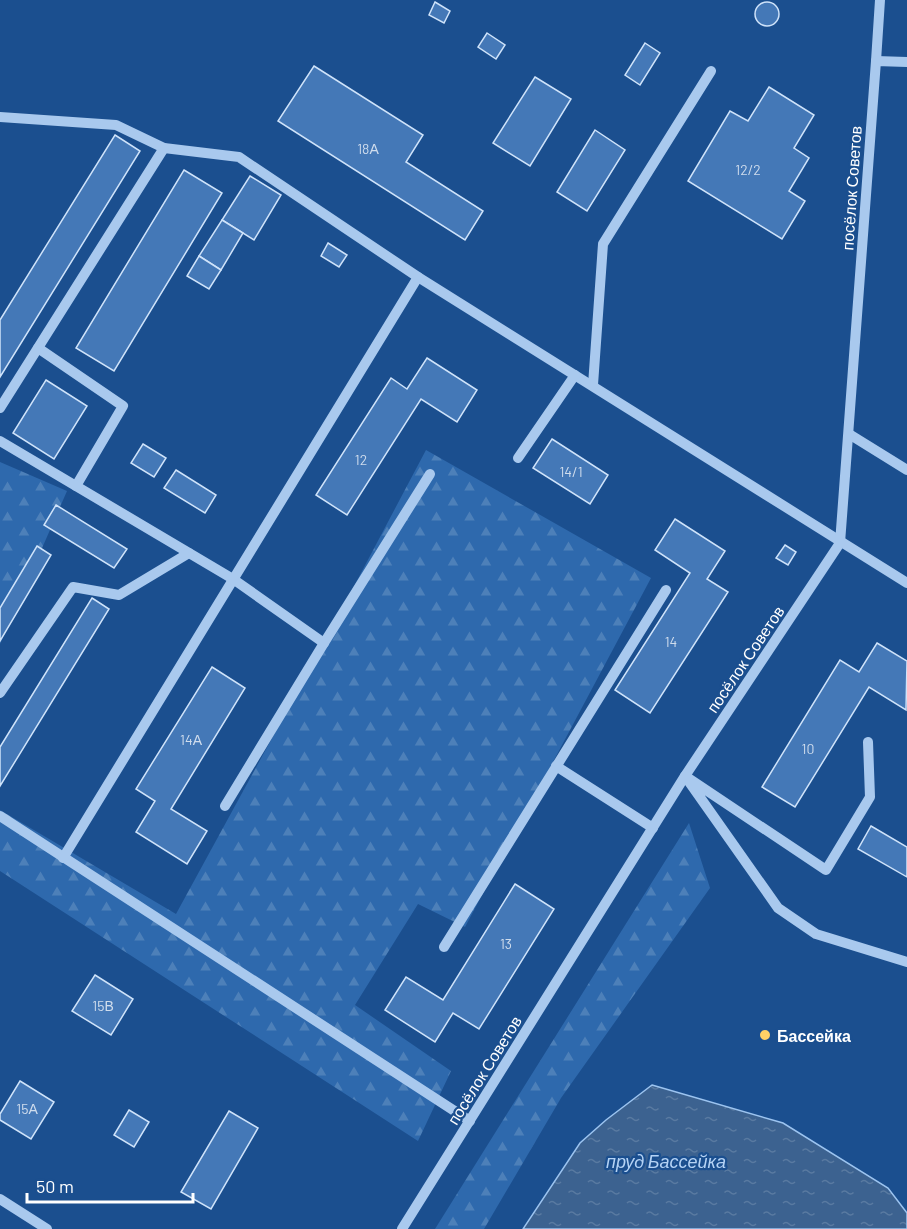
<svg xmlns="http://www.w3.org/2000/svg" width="907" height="1229" viewBox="0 0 907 1229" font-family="Barlow,sans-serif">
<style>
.forest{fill:url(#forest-firs)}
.water{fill:url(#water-ripples);stroke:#9cc4f0;stroke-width:1.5}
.building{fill:#4478b7;stroke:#cfe3fa;stroke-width:1.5}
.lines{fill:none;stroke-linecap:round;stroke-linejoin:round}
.minor{stroke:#a9c9ee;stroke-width:10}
.poi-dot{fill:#ffd166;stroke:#1b4f8f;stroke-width:2}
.labels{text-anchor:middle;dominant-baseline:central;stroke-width:4.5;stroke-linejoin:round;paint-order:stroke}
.number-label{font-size:14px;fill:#d0dded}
.street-label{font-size:16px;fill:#fff;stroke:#1b4f8f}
.poi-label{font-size:16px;font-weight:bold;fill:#fff;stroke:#1b4f8f;text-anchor:start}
.water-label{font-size:18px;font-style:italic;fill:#b5d3f5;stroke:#1b4f8f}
</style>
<defs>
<pattern id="forest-firs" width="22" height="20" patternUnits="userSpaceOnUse" patternTransform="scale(1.5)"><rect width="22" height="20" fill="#2e69ad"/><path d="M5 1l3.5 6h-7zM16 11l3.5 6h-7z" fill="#4d80b9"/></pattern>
<pattern id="water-ripples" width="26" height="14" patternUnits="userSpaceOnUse" patternTransform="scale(1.5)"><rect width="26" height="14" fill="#3c6290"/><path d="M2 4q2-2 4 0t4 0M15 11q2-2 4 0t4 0" fill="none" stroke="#597aa1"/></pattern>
</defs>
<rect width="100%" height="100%" fill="#1b4f8f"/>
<g class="forest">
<polygon points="426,450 651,578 465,927 418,904 355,1005 451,1071 418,1141 0,871 0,810 176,914 324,643"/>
<polygon points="0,462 67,491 0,644"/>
<polygon points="689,823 710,888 561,1098 484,1229 435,1229"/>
</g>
<polygon class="water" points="652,1085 783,1123 888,1188 907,1213 907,1229 523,1229 580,1143 606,1120"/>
<g class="building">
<circle cx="767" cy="14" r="12"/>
<polygon points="435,2 450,11 444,23 429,15"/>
<polygon points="487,33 505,45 496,59 478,47"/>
<polygon points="645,43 660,53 640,85 625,75"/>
<polygon points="314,66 423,135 406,162 483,211 465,240 278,121"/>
<polygon points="535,77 571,99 530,166 493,143"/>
<polygon points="769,87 814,115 794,148 809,158 789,191 805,201 782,239 688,181 730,111 748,121"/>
<polygon points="595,130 625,150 587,211 557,192"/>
<polygon points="115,135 140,151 0,377 0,320"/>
<polygon points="184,170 222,193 114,371 76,348"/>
<polygon points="250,176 281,195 254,240 222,220"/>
<polygon points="222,220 243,233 221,270 199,256"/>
<polygon points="328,243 347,255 339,267 321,256"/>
<polygon points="199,256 221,270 209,289 187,276"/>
<polygon points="427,358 477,390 457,422 421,399 347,515 316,495 391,378 407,389"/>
<polygon points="46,380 87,406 54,459 13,433"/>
<polygon points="552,439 608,475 590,504 533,468"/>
<polygon points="143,444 166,458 154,477 131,463"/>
<polygon points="176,470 216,495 205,513 164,488"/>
<polygon points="56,505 127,549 114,568 44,525"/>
<polygon points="675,519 725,551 707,579 728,592 650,713 615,690 690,573 655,550"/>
<polygon points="785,545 796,552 788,565 776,558"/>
<polygon points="37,546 51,555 0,641 0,608"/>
<polygon points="92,598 109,609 0,786 0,747"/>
<polygon points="877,643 907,661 906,710 869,687 795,807 762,787 840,660 859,672"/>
<polygon points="212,667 245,688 171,809 207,831 187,864 136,832 155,801 136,789"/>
<polygon points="871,826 907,847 907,877 858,849"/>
<polygon points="515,884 554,909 479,1029 453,1013 435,1042 385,1010 406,977 443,1000"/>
<polygon points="95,975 133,999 111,1035 72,1011"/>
<polygon points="20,1081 54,1102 31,1139 0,1120 0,1114"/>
<polygon points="129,1110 149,1122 134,1147 114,1135"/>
<polygon points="229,1111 258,1128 211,1209 181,1192"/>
</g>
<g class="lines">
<g class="minor">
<polyline points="876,61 880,0"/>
<polyline points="0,117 116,125 164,148 239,157 418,277 907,583"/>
<polyline points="38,348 123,406 76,486"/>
<polyline points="593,385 603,244 711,71"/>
<polyline points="0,408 164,148"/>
<polyline points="849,434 907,470"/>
<polyline points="0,441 233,579 324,643"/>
<polyline points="518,458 575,375"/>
<polyline points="0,693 73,587 119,595 189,553"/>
<polyline points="868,742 870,797 826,870 685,776 778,908 816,934 907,962"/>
<polyline points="556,766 653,828"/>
<polyline points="225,806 324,643 430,474"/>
<polyline points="0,816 470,1121"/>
<polyline points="63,858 418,277"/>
<polyline points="444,947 666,590"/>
<polyline points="0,1199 47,1229"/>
<polyline points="402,1229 685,776 840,543 876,61 907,62"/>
</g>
</g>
<circle class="poi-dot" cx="765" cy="1035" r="6"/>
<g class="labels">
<g class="number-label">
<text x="368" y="148">18А</text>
<text x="748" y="169">12/2</text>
<text x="361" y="459">12</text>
<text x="571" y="471">14/1</text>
<text x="671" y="641">14</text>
<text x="191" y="739">14А</text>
<text x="808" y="748">10</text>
<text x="506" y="943">13</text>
<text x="103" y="1005">15В</text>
<text x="27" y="1108">15А</text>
</g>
<g class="street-label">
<text transform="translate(851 188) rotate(-86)">посёлок Советов</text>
<text transform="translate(745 659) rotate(-56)">посёлок Советов</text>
<text transform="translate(484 1070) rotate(-58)">посёлок Советов</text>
</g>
<g class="poi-label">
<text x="777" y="1035">Бассейка</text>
</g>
<g class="water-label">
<text x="666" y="1161">пруд Бассейка</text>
</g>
</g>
<path d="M27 1193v9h166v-9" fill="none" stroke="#ffffff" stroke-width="3"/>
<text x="36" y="1193" font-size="18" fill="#ffffff" stroke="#1b4f8f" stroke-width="4.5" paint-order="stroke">50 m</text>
</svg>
